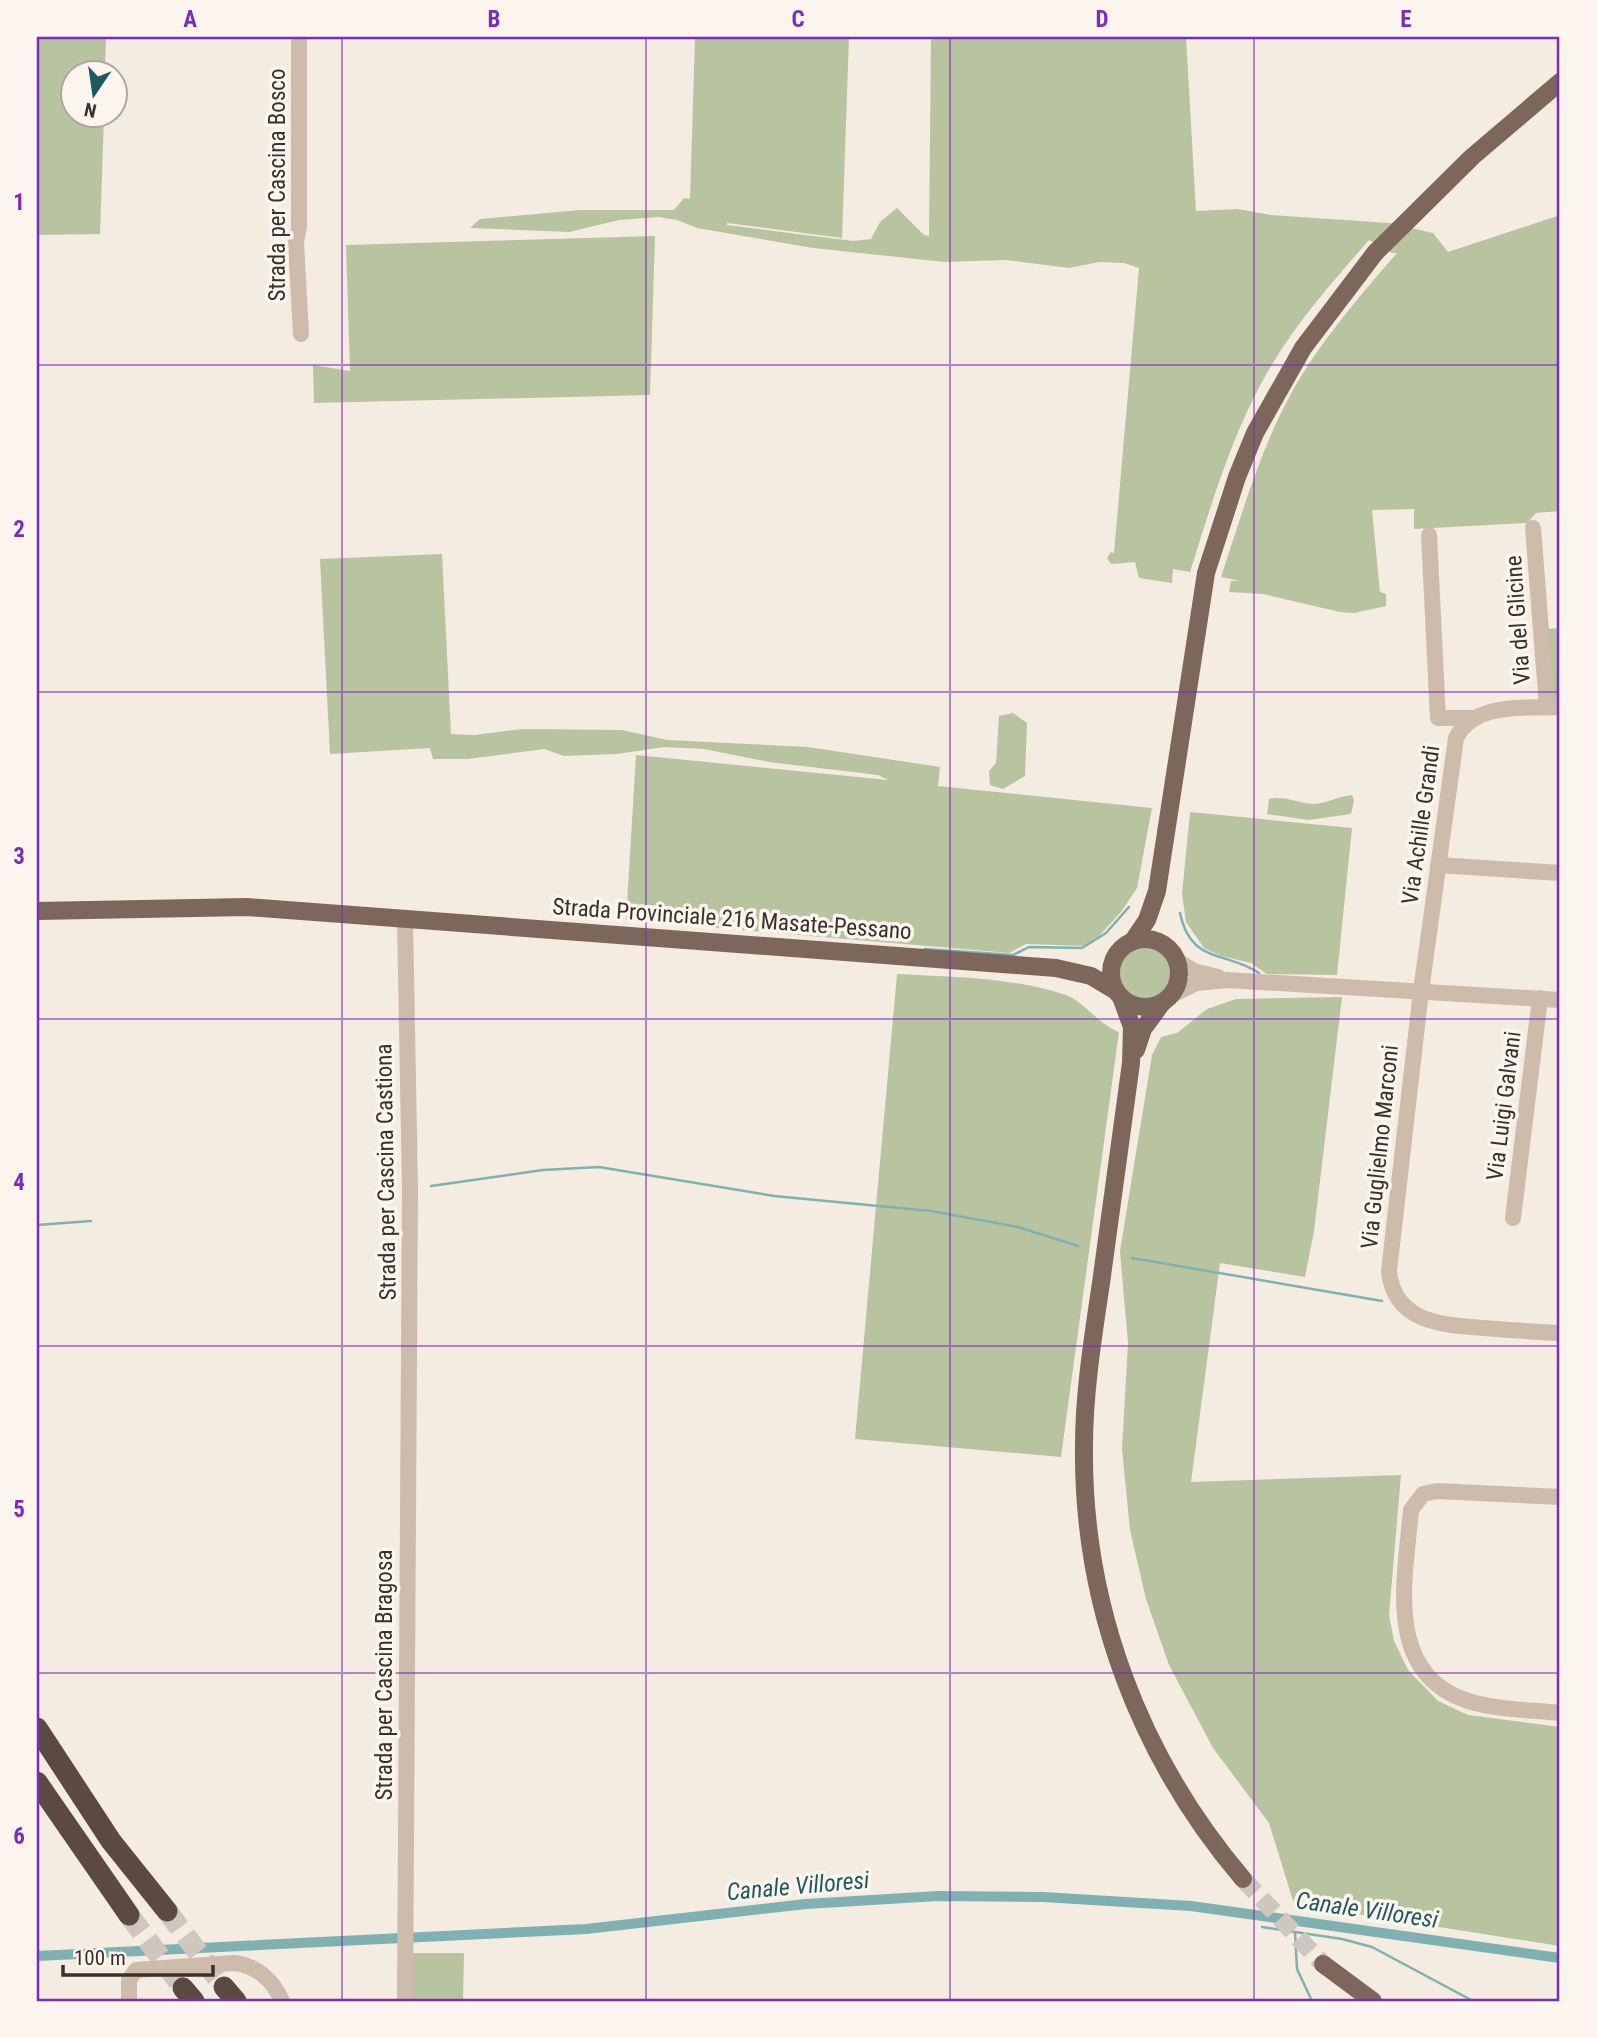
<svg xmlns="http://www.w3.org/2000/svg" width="1597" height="2038" viewBox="0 0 1597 2038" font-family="'Roboto Condensed',sans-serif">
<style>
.green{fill:#b8c4a0}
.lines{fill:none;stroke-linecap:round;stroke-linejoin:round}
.stream{stroke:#7fb0b2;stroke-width:2.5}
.canal{stroke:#7fb0b2;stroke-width:10}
.major-tunnel{stroke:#cfc6bd;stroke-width:18;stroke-dasharray:18 9;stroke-linecap:butt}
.highway-tunnel{stroke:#cfc6bd;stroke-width:21;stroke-dasharray:21 10;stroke-linecap:butt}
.minor{stroke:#cdbbac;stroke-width:16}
.major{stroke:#7d675c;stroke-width:18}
.highway{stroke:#5c4a42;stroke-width:21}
.grid{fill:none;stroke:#7b2cbf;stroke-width:2;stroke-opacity:0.55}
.labels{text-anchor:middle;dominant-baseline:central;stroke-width:7;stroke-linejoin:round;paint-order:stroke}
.street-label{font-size:23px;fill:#3b302b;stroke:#fbf5ee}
.water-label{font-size:24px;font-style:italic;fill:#1f5a5e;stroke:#fbf5ee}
.neatline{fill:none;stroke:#7b2cbf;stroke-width:2.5}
.grid-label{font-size:23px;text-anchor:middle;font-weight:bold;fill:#7b2cbf}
</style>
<rect width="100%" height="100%" fill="#f4ebe1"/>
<g class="green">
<polygon points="37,37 106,37 105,73 74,74 74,116 104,116 100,234 37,235"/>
<path d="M 695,37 L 849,37 L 842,238 L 727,223 L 727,225 L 853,241 L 871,239 L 880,222 L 897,208 L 924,235 L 929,236 L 931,37 L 1186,37 L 1196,211 L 1238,209 L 1271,215 L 1389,223 L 1433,233 L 1448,252 L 1560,215 L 1560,511 L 1536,513 L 1527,523 L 1414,529 L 1414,509 L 1372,510 L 1380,592 L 1386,594 L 1386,606 L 1354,613 L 1340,612 L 1263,594 L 1229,592 L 1231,581 L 1240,581 L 1221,577 C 1244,508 1265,432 1305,370 C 1332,328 1365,290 1397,253 L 1392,253 L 1369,240 C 1336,278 1302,316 1276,358 C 1235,423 1213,499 1190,572 L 1173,569 L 1172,583 L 1139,578 L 1135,562 L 1111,564 L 1107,558 L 1111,552 L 1114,553 L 1139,268 L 1124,263 L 1099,262 L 1069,268 L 1006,260 L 945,262 L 813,248 L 697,228 L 677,220 L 658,217 L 619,220 L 569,232 L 470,228 L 480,219 L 580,210 L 674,210 L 684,198 L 690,199 Z"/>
<polygon points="655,236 650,395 314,403 313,365 350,371 346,245"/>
<polygon points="442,554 451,734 474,735 523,729 622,730 667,740 808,747 940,767 938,786 1152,808 1137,888 1121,912 1099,936 1085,946 1026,944 1009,953 626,920 636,755 888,780 878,775 769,762 704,749 664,747 617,754 564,756 544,749 468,759 433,759 430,748 330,754 320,559"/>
<polygon points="1560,628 1560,700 1556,701 1551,695 1546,629"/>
<polygon points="1013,713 1027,723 1025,776 1003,789 990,785 989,771 996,763 999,716"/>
<path d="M 1352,795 L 1354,801 L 1351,814 L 1309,820 L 1267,814 L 1269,799 C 1284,795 1297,803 1313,804 C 1325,804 1339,796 1352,795 Z"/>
<polygon points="1190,812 1352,828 1337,975 1267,974 1251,963 1221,956 1204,948 1186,922 1182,894"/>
<circle cx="1145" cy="973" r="28"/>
<path d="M 897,974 C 953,977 1012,977 1066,995 C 1083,1001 1098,1024 1119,1032 L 1061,1457 L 855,1439 Z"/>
<polygon points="1342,997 1314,1231 1305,1277 1220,1263 1191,1482 1401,1475 1389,1615 1394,1641 1408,1670 1438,1701 1468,1715 1560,1727 1560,1946 1294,1904 1269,1823 1213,1748 1169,1665 1146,1599 1130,1530 1122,1449 1128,1343 1120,1251 1152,1055 1161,1037 1177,1033 1207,1009 1236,999"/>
<polygon points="410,1953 464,1953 463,2001 408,2001"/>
</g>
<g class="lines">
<g class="stream">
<path d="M 1180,913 C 1191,965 1227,951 1259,973"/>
<polyline points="925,949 1013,955 1029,947 1082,948 1106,933 1129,907"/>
<polyline points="431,1186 543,1170 599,1167 774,1196 931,1211 1018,1227 1078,1246"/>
<polyline points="37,1225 91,1221"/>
<polyline points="1132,1258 1382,1301"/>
<polyline points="1262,1927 1342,1939 1372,1947 1473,2001"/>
<polyline points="1295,1932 1297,1969 1312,2001"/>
</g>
<polyline class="canal" points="37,1956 586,1929 806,1904 938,1896 1043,1897 1191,1906 1560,1958"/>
<polyline class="major-tunnel" points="1243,1879 1323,1964"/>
<g class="highway-tunnel">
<polyline points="167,1911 224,1987"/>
<polyline points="129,1915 183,1988"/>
</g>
<g class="minor">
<polyline points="299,37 299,227 296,242 301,334"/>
<polyline points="1533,528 1547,707"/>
<polyline points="1429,535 1438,718 1473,718"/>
<path d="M 1560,707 C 1526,708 1474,702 1456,738 L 1421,991 L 1389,1271 C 1394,1323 1443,1325 1484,1328 C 1510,1330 1535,1332 1560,1333"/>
<polyline points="1438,865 1560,873"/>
<polyline points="405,919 410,1190 405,2001"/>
<polyline points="1177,961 1194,971 1218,977"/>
<polyline points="1170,996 1196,983 1227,980 1560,1000"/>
<polyline points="1513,1218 1540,998"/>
<path d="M 1560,1497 L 1437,1491 L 1423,1494 L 1411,1510 C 1405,1581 1382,1678 1475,1703 C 1502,1710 1532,1710 1560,1713"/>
<path d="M 129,2001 L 129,1980 L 136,1970 L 234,1963 C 256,1965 273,1980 282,2001"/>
</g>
<g class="major">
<polyline points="37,911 247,907 1056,968 1091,976 1116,991"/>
<circle cx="1145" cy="973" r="34"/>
<polyline points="1132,942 1147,920 1157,891 1206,573 1237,477 1255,433 1303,348 1375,253 1472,157 1560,82"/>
<path d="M 1121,997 L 1132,1027 L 1131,1063 C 1121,1136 1111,1210 1101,1283 C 1093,1337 1084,1392 1084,1446 C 1082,1606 1140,1758 1243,1879"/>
<polyline points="1136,1050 1143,1029 1162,1003"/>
<polyline points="1323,1964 1373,2001"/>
</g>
<g class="highway">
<polyline points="37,1728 111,1841 167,1911"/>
<polyline points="37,1782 129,1915"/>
<polyline points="224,1987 236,2001"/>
<polyline points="183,1988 194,2001"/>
</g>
</g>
<path class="grid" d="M 342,37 L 342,2001M 646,37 L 646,2001M 950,37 L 950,2001M 1254,37 L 1254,2001M 37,365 L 1560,365M 37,692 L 1560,692M 37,1019 L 1560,1019M 37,1346 L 1560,1346M 37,1673 L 1560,1673"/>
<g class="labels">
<g class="street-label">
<text transform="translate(277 185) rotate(-90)">Strada per Cascina Bosco</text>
<text transform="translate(1518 620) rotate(-94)">Via del Glicine</text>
<text transform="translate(1421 825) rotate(-82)">Via Achille Grandi</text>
<text transform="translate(732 919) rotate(4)">Strada Provinciale 216 Masate-Pessano</text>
<text transform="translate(1504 1106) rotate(-83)">Via Luigi Galvani</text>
<text transform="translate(1380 1147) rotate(-84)">Via Guglielmo Marconi</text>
<text transform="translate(386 1172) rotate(-91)">Strada per Cascina Castiona</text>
<text transform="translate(384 1675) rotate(-90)">Strada per Cascina Bragosa</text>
</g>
<g class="water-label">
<text transform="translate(798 1886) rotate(-5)">Canale Villoresi</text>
<text transform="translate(1367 1910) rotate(8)">Canale Villoresi</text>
</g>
</g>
<rect width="1597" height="2038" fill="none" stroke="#fbf5ee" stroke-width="77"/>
<g transform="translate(94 94) rotate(193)"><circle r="33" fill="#fbf5ee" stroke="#aea6a0" stroke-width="2"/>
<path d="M0-5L12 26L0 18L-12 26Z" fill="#1f5a5e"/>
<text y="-10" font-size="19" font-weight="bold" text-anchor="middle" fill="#3b302b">N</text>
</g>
<path d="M63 1965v10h150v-10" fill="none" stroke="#3b302b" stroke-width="3.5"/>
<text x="74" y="1965" font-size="21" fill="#3b302b" stroke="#fbf5ee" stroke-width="5" paint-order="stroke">100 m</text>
<rect x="38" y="38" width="1520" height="1962" class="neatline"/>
<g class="grid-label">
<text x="190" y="27">A</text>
<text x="494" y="27">B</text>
<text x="798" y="27">C</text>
<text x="1102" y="27">D</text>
<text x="1406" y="27">E</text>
<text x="19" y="210">1</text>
<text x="19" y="537">2</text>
<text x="19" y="864">3</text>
<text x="19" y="1190">4</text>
<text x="19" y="1517">5</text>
<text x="19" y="1844">6</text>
</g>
</svg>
